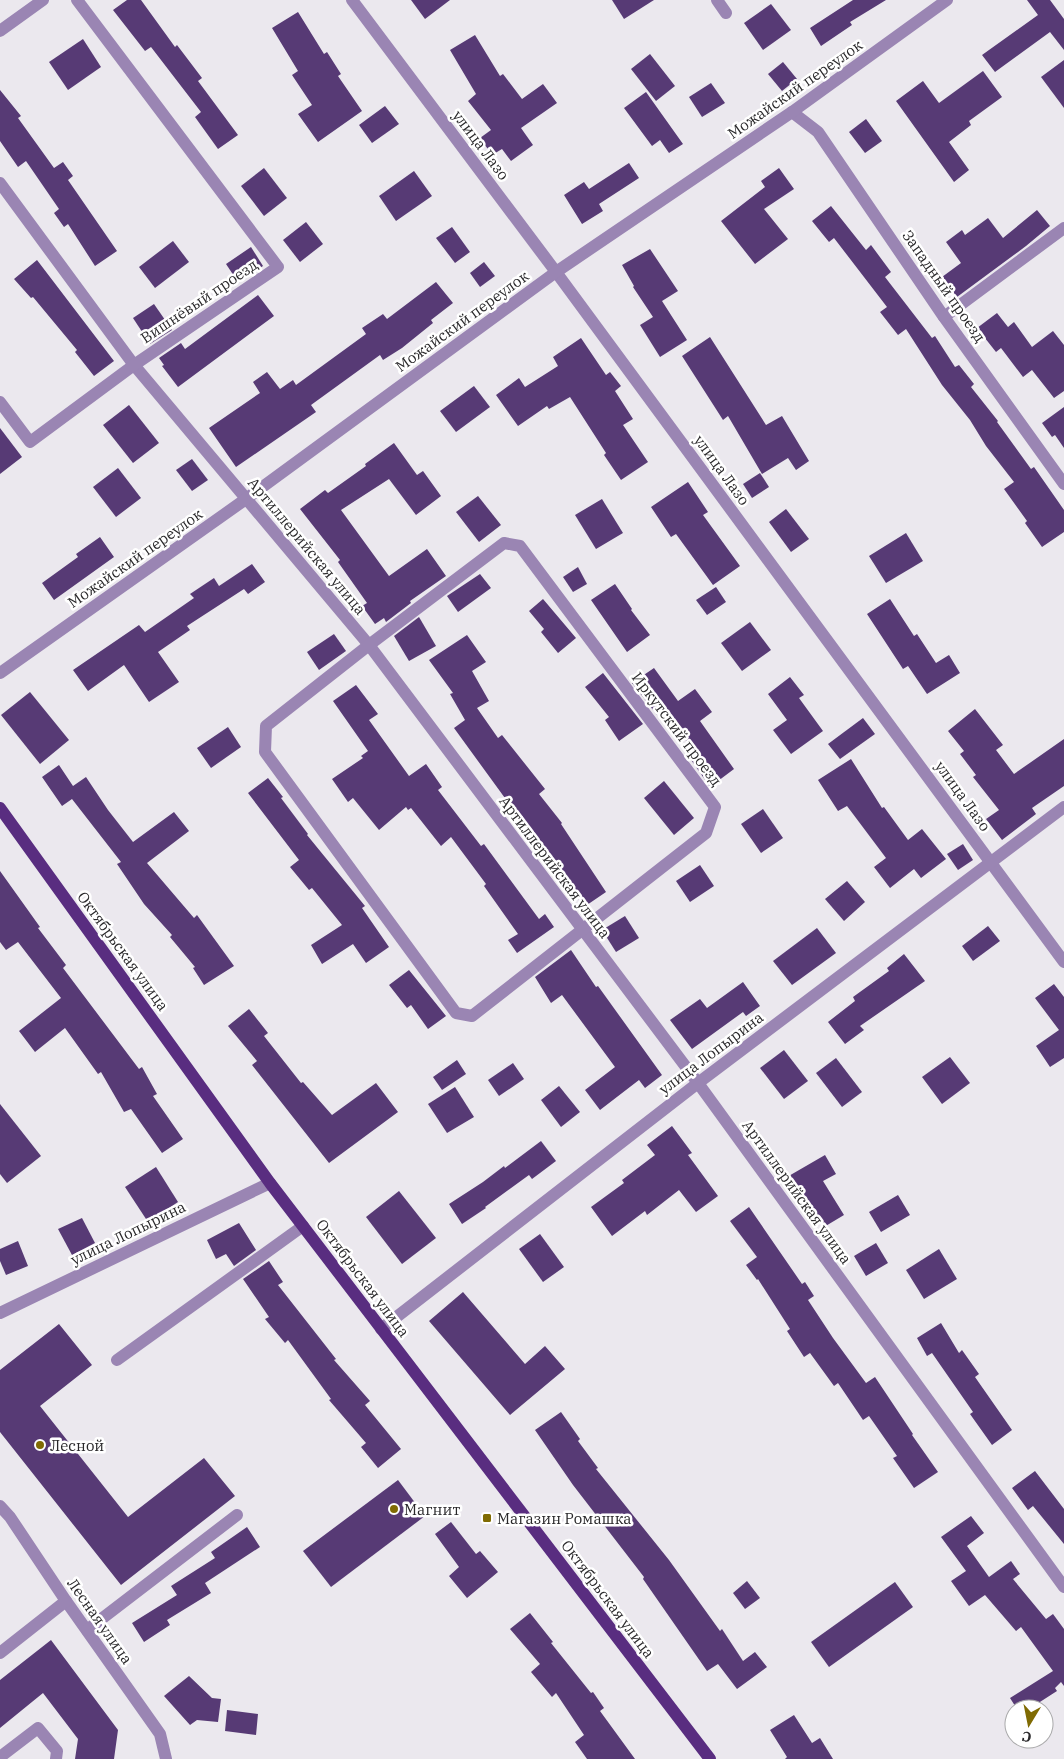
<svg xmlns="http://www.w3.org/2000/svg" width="1064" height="1759" viewBox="0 0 1064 1759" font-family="'IBM Plex Serif',serif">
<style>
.building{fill:#573a75}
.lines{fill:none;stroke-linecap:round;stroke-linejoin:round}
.minor{stroke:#9a85b3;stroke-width:12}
.major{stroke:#592d80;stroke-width:12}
.poi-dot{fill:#806b03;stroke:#fff;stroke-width:2}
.labels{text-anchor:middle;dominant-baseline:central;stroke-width:5;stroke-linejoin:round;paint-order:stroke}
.street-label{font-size:15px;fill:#29282a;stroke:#fff}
.poi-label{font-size:15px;fill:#29282a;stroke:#fff;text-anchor:start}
</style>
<rect width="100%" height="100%" fill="#ebe8ee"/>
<g class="building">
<polygon points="127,0 141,0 175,47 177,45 202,78 198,81 238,135 218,149 195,117 201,112 151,47 145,51 113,10"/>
<polygon points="411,0 450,0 425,19"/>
<polygon points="612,0 654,0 624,19"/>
<polygon points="853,0 886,0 850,22 852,25 821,46 810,28"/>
<polygon points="1027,0 1050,0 1064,19 1064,50 1050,32 995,72 982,55 1038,15"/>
<polygon points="771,4 791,30 763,50 744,23"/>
<polygon points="298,12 324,54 327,52 341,74 338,76 362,111 318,142 298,114 312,105 292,75 298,71 272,28"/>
<polygon points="475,35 500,76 503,74 522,99 543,84 557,103 521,128 533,145 511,161 502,149 492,155 480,138 491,130 468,101 476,94 450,50"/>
<polygon points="83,39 101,67 68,90 49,62"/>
<polygon points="650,54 675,86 656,101 631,69"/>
<polygon points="1064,60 1064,108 1041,77"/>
<polygon points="783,62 797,79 782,91 768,74"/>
<polygon points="983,71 1002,97 969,121 971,125 949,142 969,170 954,182 896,101 923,81 939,103"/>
<polygon points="711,83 725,103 702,117 689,97"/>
<polygon points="0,90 21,116 18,118 54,168 63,162 73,176 68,180 117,251 95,266 68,224 64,227 54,213 59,209 26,161 18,167 0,141"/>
<polygon points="646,92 683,144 669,153 660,140 652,146 624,108"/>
<polygon points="385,106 399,124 372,143 359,125"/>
<polygon points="866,119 882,141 865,153 849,132"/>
<polygon points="629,163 639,178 599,204 603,211 582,224 564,195 584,182 589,189"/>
<polygon points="264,168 287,198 264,216 241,186"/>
<polygon points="779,168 794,189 764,209 788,239 755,264 721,221 765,187 761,181"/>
<polygon points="414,171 432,196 396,221 379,196"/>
<polygon points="831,206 866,250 871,245 891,272 885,277 932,338 935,336 955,367 959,365 974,384 971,387 998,421 997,422 1031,469 1034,467 1064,510 1064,532 1042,547 1025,523 1027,521 1004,489 1014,482 986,446 970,420 942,385 906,329 898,335 880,312 887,307 834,238 829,242 812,221"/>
<polygon points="1037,210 1050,226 1026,246 957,297 942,277 961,263 946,242 962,230 965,235 988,218 1003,238"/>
<polygon points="306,222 323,244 300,262 283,240"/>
<polygon points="452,227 470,252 455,263 436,238"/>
<polygon points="173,241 189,262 155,288 139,267"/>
<polygon points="251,247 263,266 238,282 226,264"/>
<polygon points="650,249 678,291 662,301 687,340 660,357 640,325 653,317 633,287 634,286 622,265"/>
<polygon points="37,260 114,361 94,376 75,352 77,350 33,297 31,298 14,279"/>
<polygon points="484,262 495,276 480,287 470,273"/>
<polygon points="436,282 453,303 431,320 433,323 402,348 383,360 380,355 311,405 316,412 236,467 209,428 260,393 253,382 267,372 280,389 293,380 296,385 366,334 362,328 383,314 387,319"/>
<polygon points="258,295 274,316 178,387 162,366 164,365 159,358 181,343 185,349"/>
<polygon points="154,304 172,330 150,344 133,318"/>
<polygon points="997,313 1008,327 1014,322 1032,347 1053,331 1064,345 1064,391 1054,398 1032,370 1023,377 1001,348 996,352 977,328"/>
<polygon points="710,337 766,425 782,416 809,461 796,470 788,458 762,474 728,416 723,420 682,356"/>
<polygon points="581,338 606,375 610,372 621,386 615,391 633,419 623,425 648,462 621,480 604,455 606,453 570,397 549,409 547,406 518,426 496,395 519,378 525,387 558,366 553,357"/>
<polygon points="474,386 490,407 456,432 440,411"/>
<polygon points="129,405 159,443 133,463 103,425"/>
<polygon points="1064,407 1064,448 1055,435 1052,437 1042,423"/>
<polygon points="0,428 22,457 0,474"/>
<polygon points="394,443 417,475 423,471 441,496 416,515 389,479 341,510 389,576 427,549 446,576 410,601 411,603 386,622 384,618 375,624 362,606 367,603 338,562 340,560 300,509 325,490 328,493 366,466 365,464"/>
<polygon points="192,459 208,480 192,491 176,470"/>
<polygon points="118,468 141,498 116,517 93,487"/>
<polygon points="760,473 769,487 752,498 743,484"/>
<polygon points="688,482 708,512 703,515 740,566 713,585 676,534 671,537 651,507"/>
<polygon points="478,496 501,525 479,542 456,512"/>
<polygon points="602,499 623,533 596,549 575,515"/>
<polygon points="786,509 809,539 791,552 769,522"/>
<polygon points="906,533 923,561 886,583 869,556"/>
<polygon points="100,537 114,557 54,600 42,583 78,557 76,554"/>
<polygon points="252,564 265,582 248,594 244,589 187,626 190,630 158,652 179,682 149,702 124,665 88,691 73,670 139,625 145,632 194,598 190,594 214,578 219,586"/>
<polygon points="578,567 587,584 573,592 563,577"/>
<polygon points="480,574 491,588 458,612 447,596"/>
<polygon points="615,584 632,609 631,610 650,635 627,652 591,600"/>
<polygon points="716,587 726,602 707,615 696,600"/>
<polygon points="543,599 576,638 558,653 541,632 544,629 529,611"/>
<polygon points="890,599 914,636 917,634 936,663 949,655 960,673 927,694 908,666 903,669 867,614"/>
<polygon points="419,617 436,646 409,661 394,636"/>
<polygon points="750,622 771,650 742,671 721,643"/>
<polygon points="334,634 346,651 319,670 307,652"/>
<polygon points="467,635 486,662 472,671 489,701 477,708 498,738 502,735 545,789 539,794 562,823 561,824 606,892 584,907 545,849 546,848 517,810 515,812 454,728 465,720 450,694 453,693 429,660"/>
<polygon points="654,668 678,701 695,689 712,712 700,721 734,769 710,787 689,757 695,753 664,711 657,715 632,683"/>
<polygon points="603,673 643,724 619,741 605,720 609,717 585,687"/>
<polygon points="790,677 804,695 799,698 823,731 791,754 773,730 787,720 768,694"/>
<polygon points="356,685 378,714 369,720 409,776 426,764 442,787 438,790 481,846 484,844 539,919 545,914 554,927 517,953 508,940 518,934 484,886 486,884 451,837 441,846 411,808 408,810 406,807 379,830 353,798 348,802 332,779 363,758 361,756 368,751 333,701"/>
<polygon points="30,692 69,740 40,764 1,715"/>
<polygon points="975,709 1003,745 996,750 1014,774 1064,739 1064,786 1032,808 1036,814 1002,840 986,819 999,810 973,777 976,775 960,754 964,751 948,731"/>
<polygon points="863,718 875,734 840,759 828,744"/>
<polygon points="228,727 241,747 211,768 197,748"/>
<polygon points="851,759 882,808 884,807 908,840 922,829 946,859 921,878 914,869 890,888 874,867 886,858 847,806 838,811 818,780"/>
<polygon points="59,765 73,786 86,777 108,810 133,842 174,812 189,831 147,863 194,918 197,915 234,966 204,985 193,968 195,967 170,937 172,935 144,904 117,864 121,862 72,799 62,806 42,777"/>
<polygon points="268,778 283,797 281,798 308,834 307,835 365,906 362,908 389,947 366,963 353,944 322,964 311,945 342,925 312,888 309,890 290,867 299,860 248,793"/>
<polygon points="664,781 694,818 674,835 644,798"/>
<polygon points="763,809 783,838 761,853 741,824"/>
<polygon points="963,844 973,860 958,870 947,854"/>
<polygon points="700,865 714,886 690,902 676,881"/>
<polygon points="0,871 40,927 38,928 66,965 63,968 139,1069 142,1067 157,1094 153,1096 183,1139 162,1153 131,1109 124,1112 101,1072 98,1074 65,1028 35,1052 19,1031 61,998 18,942 6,950 0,942"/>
<polygon points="847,881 865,902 844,921 825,899"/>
<polygon points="625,916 639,938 616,952 602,930"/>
<polygon points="988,926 1000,941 973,961 962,946"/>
<polygon points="817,928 836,953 792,985 773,961"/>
<polygon points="571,950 596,987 598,986 662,1075 645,1088 639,1080 600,1110 585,1090 615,1067 562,995 551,1003 535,977"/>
<polygon points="904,954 925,981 860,1026 864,1030 845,1044 828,1022 855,1001 853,997 889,971 887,968"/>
<polygon points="409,970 446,1016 428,1029 411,1005 407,1008 389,985"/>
<polygon points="743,982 760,1006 746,1016 743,1012 692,1049 670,1020 700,999 707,1008"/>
<polygon points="1054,984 1064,997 1064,1058 1050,1067 1036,1046 1059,1030 1035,998"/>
<polygon points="249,1009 268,1033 264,1036 301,1083 303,1082 332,1115 376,1083 398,1112 329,1163 252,1065 257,1061 228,1026"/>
<polygon points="784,1050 808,1081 784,1099 760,1068"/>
<polygon points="950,1057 970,1083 942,1104 922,1077"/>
<polygon points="836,1058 862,1092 842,1107 816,1073"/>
<polygon points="457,1060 466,1074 442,1090 433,1077"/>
<polygon points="513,1063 524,1079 499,1096 488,1080"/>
<polygon points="559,1086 580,1112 561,1127 541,1100"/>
<polygon points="455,1087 474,1117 447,1133 428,1104"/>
<polygon points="0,1104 41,1156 7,1183 0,1174"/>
<polygon points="672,1126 692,1153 688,1155 718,1196 696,1212 679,1190 647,1215 645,1211 612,1236 591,1207 624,1183 622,1180 655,1155 647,1145"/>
<polygon points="541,1141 556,1161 532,1179 529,1175 485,1207 486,1208 462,1224 449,1204 483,1182 504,1166 505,1168"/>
<polygon points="825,1155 836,1174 823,1181 844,1215 824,1227 802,1193 797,1196 787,1177"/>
<polygon points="156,1167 178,1202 148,1222 125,1187"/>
<polygon points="399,1191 436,1238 402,1264 366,1217"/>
<polygon points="898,1195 910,1215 881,1232 869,1212"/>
<polygon points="749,1207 802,1284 805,1282 814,1296 808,1300 833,1338 866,1383 875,1377 913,1434 912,1435 938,1472 914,1488 893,1458 897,1456 869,1416 863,1420 838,1383 834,1386 810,1353 804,1357 787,1331 790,1329 758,1279 757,1280 746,1265 757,1257 730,1221"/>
<polygon points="82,1218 95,1243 72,1255 58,1229"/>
<polygon points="239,1223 256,1250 234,1266 226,1254 216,1259 207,1240"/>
<polygon points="540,1234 564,1267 543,1282 519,1249"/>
<polygon points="18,1241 28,1266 6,1275 0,1261 0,1249"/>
<polygon points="876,1243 888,1263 866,1276 854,1256"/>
<polygon points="939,1249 957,1279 924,1299 906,1270"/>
<polygon points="269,1261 283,1282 278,1285 336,1359 334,1360 370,1401 365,1405 401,1449 378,1468 361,1447 366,1443 329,1400 331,1399 288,1340 285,1343 265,1319 269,1317 243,1279"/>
<polygon points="463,1292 525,1364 545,1346 565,1369 510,1415 429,1321"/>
<polygon points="941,1323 959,1353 962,1350 979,1374 975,1377 1012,1430 992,1445 970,1414 973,1412 932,1353 927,1356 917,1338"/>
<polygon points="59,1324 92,1365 40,1406 128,1517 204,1458 235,1496 121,1585 0,1432 0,1370"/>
<polygon points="561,1412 580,1439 578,1441 598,1468 596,1469 669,1560 720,1631 722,1629 743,1661 755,1652 767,1667 737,1689 718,1664 707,1671 643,1579 644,1577 573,1485 535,1430"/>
<polygon points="1035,1471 1064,1509 1064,1544 1033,1506 1028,1510 1012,1488"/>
<polygon points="398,1480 425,1516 331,1587 303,1551"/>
<polygon points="971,1516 984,1533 967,1546 989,1577 1011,1561 1020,1574 1013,1579 1046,1619 1053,1614 1064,1629 1064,1686 1061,1682 1055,1688 1057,1691 1029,1709 1017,1709 1010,1698 1053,1671 1021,1627 1016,1631 985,1595 969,1606 951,1581 966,1571 941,1537"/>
<polygon points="451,1522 476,1554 480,1551 498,1572 467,1598 449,1576 459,1567 435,1534"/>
<polygon points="247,1527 260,1547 205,1583 211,1593 167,1620 170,1625 144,1642 132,1623 177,1595 171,1586 215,1558 211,1552"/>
<polygon points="747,1581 760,1598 745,1609 733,1593"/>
<polygon points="895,1582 913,1607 829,1667 811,1642"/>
<polygon points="530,1613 553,1642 551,1643 591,1693 593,1692 604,1708 600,1711 635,1759 587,1759 575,1742 584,1735 556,1693 552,1697 531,1672 540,1664 510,1629"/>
<polygon points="51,1640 118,1730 114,1759 75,1759 78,1739 43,1693 0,1728 0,1680"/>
<polygon points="189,1676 212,1698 221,1699 218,1722 197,1720 190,1725 164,1696"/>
<polygon points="227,1710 258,1714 256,1735 225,1731"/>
<polygon points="794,1715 812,1743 820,1738 833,1759 785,1759 787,1757 770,1730"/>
</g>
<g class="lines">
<g class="minor">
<polyline points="352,0 556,272 1064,962"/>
<polyline points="717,0 726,13"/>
<polyline points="0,31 43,0"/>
<polyline points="792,112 818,132 944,317 1064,484"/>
<polyline points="0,183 134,365 369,645 698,1083 1064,1587"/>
<polyline points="944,317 1064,228"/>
<polyline points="0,402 30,442 134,365 278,267 77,0"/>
<polygon points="504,543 520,546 715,807 706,833 472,1016 456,1013 265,752 266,726 369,645"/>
<polyline points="0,673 246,499 556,272 792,112 947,0"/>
<polyline points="0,1313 270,1183"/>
<polyline points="381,1329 698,1083 1064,807"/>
<polyline points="117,1360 303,1226"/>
<polyline points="0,1506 10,1517 66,1601 160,1734 166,1759"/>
<polyline points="87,1630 237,1515"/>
<polyline points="0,1653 66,1601"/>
<polyline points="0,1757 38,1728 57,1751 56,1759"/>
</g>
<polyline class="major" points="0,808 270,1183 710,1759"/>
</g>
<g class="poi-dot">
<circle cx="40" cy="1445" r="5"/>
<circle cx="394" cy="1509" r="5"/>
<rect x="482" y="1513" width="10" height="10" rx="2.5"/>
</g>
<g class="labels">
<g class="street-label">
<text transform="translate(795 89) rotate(-35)">Можайский переулок</text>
<text transform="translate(481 145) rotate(53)">улица Лазо</text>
<text transform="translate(944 286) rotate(55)">Западный проезд</text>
<text transform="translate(199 301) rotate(-34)">Вишнёвый проезд</text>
<text transform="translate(462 321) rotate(-36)">Можайский переулок</text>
<text transform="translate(722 470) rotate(54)">улица Лазо</text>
<text transform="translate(307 546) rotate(50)">Артиллерийская улица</text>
<text transform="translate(135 558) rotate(-35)">Можайский переулок</text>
<text transform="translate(677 729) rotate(53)">Иркутский проезд</text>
<text transform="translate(963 796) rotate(54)">улица Лазо</text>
<text transform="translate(555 867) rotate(53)">Артиллерийская улица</text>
<text transform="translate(123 951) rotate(54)">Октябрьская улица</text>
<text transform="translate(711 1053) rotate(-37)">улица Лопырина</text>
<text transform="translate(797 1192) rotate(54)">Артиллерийская улица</text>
<text transform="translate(128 1233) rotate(-26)">улица Лопырина</text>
<text transform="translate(363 1278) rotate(53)">Октябрьская улица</text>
<text transform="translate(608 1599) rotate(53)">Октябрьская улица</text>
<text transform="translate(100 1621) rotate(55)">Лесная улица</text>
</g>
<g class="poi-label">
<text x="50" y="1445">Лесной</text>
<text x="404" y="1509">Магнит</text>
<text x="497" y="1518">Магазин Ромашка</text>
</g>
</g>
<g transform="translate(1029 1724) rotate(190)"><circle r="24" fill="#ffffff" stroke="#a9a9aa"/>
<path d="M0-4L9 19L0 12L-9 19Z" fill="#806b03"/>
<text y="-8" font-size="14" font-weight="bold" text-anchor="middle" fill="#29282a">С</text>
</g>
</svg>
